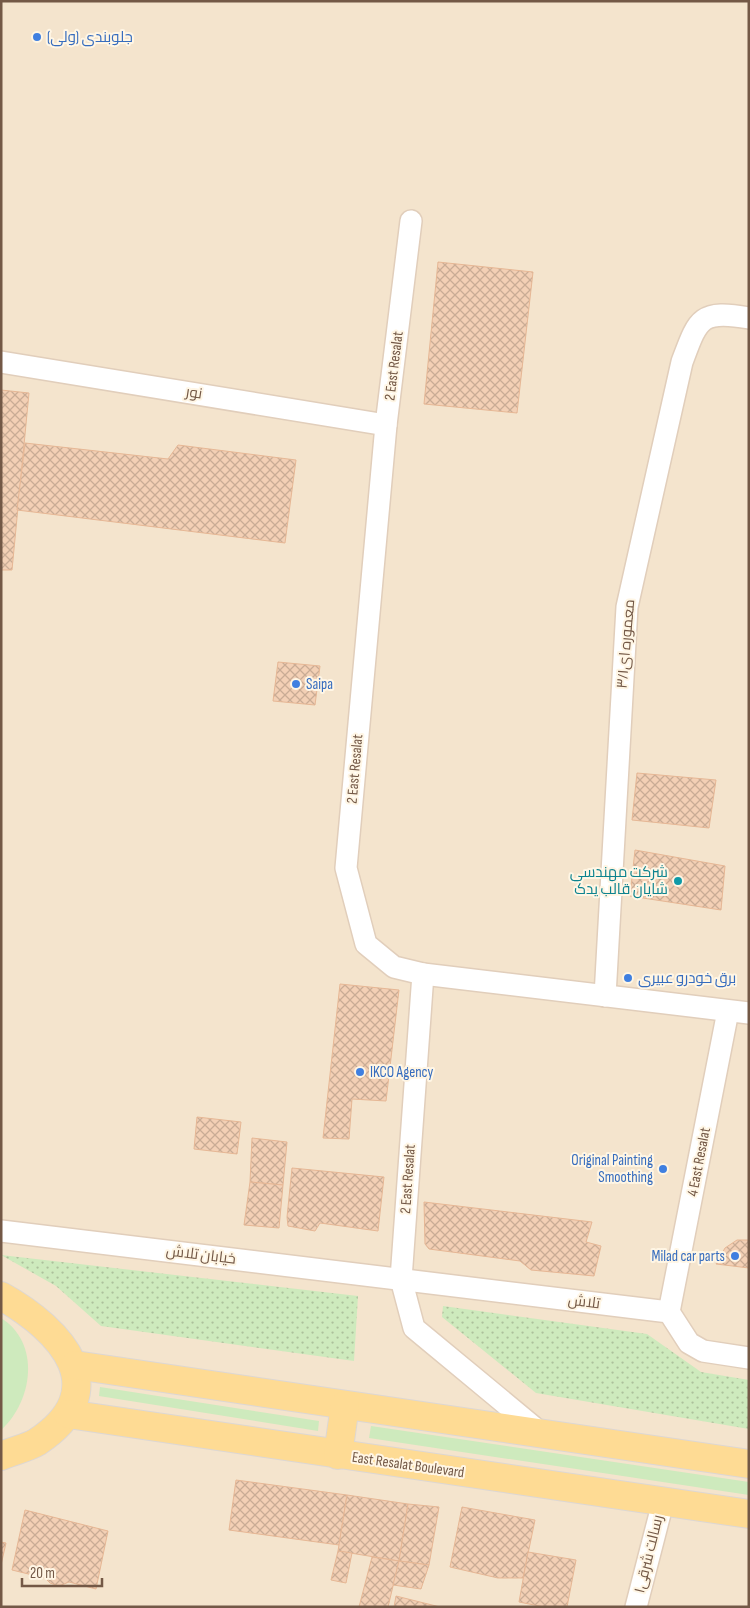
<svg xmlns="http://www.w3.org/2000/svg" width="750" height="1608" viewBox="0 0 750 1608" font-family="'Sofia Sans Condensed',Cairo,sans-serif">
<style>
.residential{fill:#f4e4cd}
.green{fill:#ceeabd}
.park{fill:url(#park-dots)}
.building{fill:url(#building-cross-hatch);stroke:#e6b795}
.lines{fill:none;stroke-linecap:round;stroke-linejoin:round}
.minor-casing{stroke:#e1cebb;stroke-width:24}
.primary-casing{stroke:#ddd7d3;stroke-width:30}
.minor{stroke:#fff;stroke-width:21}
.primary{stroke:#fedb94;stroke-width:28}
.shop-dot{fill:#3f7fe0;stroke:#fff6e5;stroke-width:2}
.culture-dot{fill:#0f9aa8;stroke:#fff6e5;stroke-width:2}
.labels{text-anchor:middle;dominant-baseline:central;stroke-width:4;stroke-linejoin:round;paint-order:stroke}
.shop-label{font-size:15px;fill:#366cbe;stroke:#fff6e5;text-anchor:start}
.street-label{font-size:15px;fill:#735846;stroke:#fff6e5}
.culture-label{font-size:15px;fill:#0d838f;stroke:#fff6e5;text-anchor:end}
</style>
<defs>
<pattern id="park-dots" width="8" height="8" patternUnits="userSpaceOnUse" patternTransform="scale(1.25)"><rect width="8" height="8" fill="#ceeabd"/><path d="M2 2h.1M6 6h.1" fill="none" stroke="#acc09b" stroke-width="1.8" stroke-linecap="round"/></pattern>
<pattern id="building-cross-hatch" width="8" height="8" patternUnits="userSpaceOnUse" patternTransform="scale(1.25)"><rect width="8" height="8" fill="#f3d0b5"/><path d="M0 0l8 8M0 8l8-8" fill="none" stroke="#c9ac95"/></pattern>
</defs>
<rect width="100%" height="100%" fill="#fdf2df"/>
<rect class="residential" x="1" y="1" width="748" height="1606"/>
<g class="green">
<path d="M 1,1318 C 41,1343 33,1401 1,1430 Z"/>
<polygon points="100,1387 319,1421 318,1431 99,1396"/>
<polygon points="371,1426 749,1482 749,1495 369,1438"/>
</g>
<g class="park">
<polygon points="1,1255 358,1296 354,1361 101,1326 56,1286"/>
<polygon points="443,1306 647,1334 701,1372 749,1380 749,1429 536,1393 442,1317"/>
</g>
<g class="building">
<polygon points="438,262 533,272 517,413 424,404"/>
<polygon points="1,390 29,393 12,570 1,570"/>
<polygon points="25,443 168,459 178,445 296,460 285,543 17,510"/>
<polygon points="278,662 320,666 315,705 273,701"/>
<polygon points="637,773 716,780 709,828 632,820"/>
<polygon points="635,850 725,866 721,910 630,896"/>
<polygon points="340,984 399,990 386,1101 352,1099 349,1139 323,1138"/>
<polygon points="197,1117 241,1122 237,1154 194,1149"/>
<polygon points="252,1138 287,1142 283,1185 250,1182"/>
<polygon points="292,1168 384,1177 378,1231 320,1223 315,1231 288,1226 287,1217"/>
<polygon points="250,1182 283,1185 279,1228 244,1225"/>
<polygon points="424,1202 592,1222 586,1242 601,1246 594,1276 531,1270 520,1261 429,1249 425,1244"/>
<polygon points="737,1240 749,1240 749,1268 716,1264 725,1248"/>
<polygon points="236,1480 347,1495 339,1545 229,1530"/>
<polygon points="347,1495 408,1504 399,1561 338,1551"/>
<polygon points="408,1504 439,1507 429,1565 399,1561"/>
<polygon points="462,1507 535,1520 523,1578 498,1578 450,1567"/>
<polygon points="25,1510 108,1531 96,1589 69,1582 59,1586 50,1583 45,1578 12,1570"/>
<polygon points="1,1542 6,1543 1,1565"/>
<polygon points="338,1551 352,1553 346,1583 331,1580"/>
<polygon points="528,1552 576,1560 567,1607 544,1607 519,1602"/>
<polygon points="372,1557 399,1561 388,1607 359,1607"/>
<polygon points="399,1561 429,1565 421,1589 393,1585"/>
<polygon points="396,1596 440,1607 394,1607"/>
</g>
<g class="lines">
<g class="minor-casing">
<g id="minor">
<polyline points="411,221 386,425 346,868 366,944 394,967 423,974 401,1279 414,1328 542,1434"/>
<polyline points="1,362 386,425"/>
<polyline points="423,974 749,1013"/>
<path d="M 605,996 L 627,607 L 682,362 C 698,319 700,309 749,318"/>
<polyline points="1,1231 669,1312 689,1343 703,1351 749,1358"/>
<polyline points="669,1312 728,1011"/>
<polyline points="636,1607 663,1502"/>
</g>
</g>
<g class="primary-casing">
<g id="primary">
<path d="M 1,1296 C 62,1330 116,1390 37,1442 C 27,1448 12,1451 1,1456"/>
<polyline points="75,1365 749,1464"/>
<polyline points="68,1414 749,1514"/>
<polyline points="338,1455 345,1405"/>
</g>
</g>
<use href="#minor" class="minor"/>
<use href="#primary" class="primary"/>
</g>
<g class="shop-dot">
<circle cx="37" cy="37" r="5"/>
<circle cx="296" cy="684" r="5"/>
<circle cx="628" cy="978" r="5"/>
<circle cx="360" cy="1072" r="5"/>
<circle cx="663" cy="1169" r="5"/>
<circle cx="735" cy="1256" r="5"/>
</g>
<circle class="culture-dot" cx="678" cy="881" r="5"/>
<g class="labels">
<g class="shop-label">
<text x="47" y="37">جلوبندی (ولی)</text>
<text x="306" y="684">Saipa</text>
<text x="638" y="978">برق خودرو عبیری</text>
<text x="370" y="1072">IKCO Agency</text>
<text x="653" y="1160" text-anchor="end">Original Painting<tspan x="653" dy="17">Smoothing</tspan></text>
<text x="725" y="1256" text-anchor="end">Milad car parts</text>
</g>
<g class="street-label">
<text transform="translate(394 366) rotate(-83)">2 East Resalat</text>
<text transform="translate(194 393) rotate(9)">نور</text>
<text transform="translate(626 644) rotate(-85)">معموره ای۳/۱</text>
<text transform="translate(355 769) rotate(-85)">2 East Resalat</text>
<text transform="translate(699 1162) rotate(-79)">4 East Resalat</text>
<text transform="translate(408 1179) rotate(-86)">2 East Resalat</text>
<text transform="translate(201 1255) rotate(7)">خیابان تلاش</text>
<text transform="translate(584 1302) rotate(7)">تلاش</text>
<text transform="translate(408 1465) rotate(8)">East Resalat Boulevard</text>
<text transform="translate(649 1554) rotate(-76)">رسالت شرقی۱</text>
</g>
<g class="culture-label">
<text x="668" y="872">شرکت مهندسی<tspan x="668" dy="17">شایان قالب یدک</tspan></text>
</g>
</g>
<rect width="750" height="1608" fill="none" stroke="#735846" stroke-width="5"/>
<path d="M22 1578v8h80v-8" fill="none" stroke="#735846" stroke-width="2.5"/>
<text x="30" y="1578" font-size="15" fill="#735846" stroke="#fff6e5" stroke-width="4" paint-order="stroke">20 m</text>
</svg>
